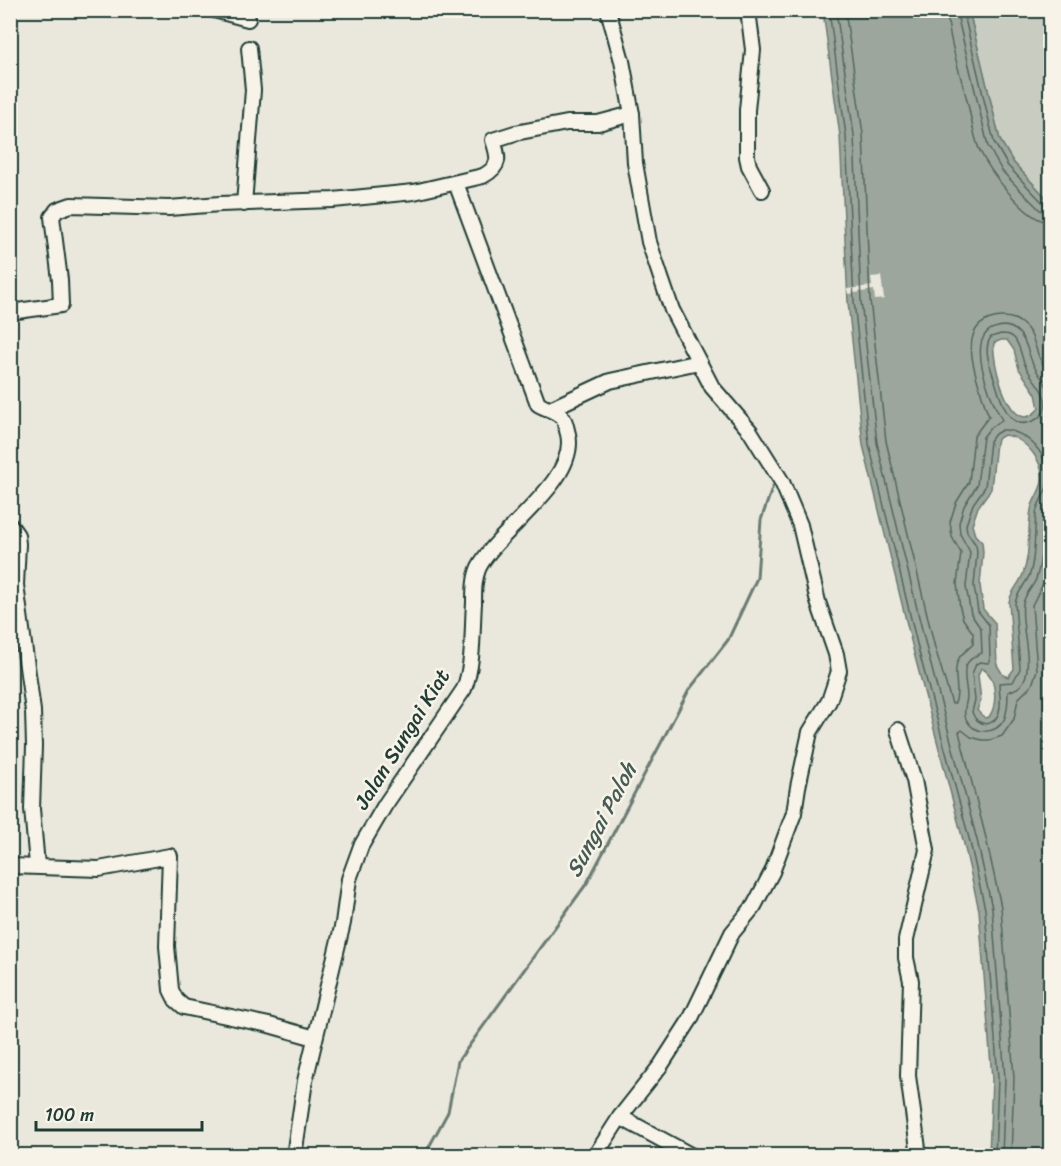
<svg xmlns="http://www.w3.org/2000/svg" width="1061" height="1166" viewBox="0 0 1061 1166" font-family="Sriracha,sans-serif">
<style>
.green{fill:#c8ccc1;stroke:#74847a;stroke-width:1.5}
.water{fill:#9ca69c;stroke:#6a7c72;stroke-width:1.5;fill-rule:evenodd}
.pier{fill:#eae8dd}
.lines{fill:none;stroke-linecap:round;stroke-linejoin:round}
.shore{stroke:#51675e;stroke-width:1.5}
.stream{stroke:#6a7c72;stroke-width:3}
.minor-casing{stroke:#1f3d34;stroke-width:18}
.minor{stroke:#f7f3e8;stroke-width:14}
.labels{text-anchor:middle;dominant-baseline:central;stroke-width:5;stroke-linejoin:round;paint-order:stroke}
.street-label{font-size:21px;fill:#1f3d34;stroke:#f7f3e8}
.water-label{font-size:22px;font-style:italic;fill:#445c53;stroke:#f7f3e8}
</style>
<rect width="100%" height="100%" fill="#eae8dd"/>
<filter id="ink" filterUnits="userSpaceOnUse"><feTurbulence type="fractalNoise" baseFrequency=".0167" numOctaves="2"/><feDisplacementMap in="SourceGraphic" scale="12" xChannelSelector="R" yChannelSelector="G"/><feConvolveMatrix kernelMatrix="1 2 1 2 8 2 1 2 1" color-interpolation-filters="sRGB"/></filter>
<g filter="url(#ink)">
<polygon class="green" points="969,11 1050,11 1050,202 1013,162 1000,140"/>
<path class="water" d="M 823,11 L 969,11 L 1000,140 L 1013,162 L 1050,202 L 1050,1155 L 989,1155 L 992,1079 L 979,910 L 964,844 L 914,653 L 863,445 L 848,302 L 840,136 ZM 1001,340 L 1007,340 L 1014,350 L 1019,369 L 1036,394 L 1039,408 C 1011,444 991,360 994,343 ZM 1004,435 C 1025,437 1047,463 1041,485 C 1039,494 1032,501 1031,510 C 1027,531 1031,553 1023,574 C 1019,585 1011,591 1009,602 L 1014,669 L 1008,677 L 1003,675 L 997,665 L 995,623 L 983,609 L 980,585 L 983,552 L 982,542 L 975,535 L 972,525 L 978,507 L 991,489 L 996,443 L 999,438 ZM 981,668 C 997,675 998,704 989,717 L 985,718 L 977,710 L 981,701 L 978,675 Z"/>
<polygon class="pier" points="881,276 884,299 875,300 874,290 848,294 847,289 872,286 871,277"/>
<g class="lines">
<g class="shore">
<polyline points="829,10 846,136 854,301 869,444 919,652 970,842 985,909 998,1078 995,1156"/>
<polyline points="836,10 854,135 861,301 877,443 927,650 977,840 992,908 1005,1078 1002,1156"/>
<path d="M 845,10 L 863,134 L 870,300 L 886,441 L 935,648 L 952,704 L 955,703 C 961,689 951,673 959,658 C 963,652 969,649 973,644 L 973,633 L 963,619 L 960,608 L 957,584 L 961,553 L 952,537 L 950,522 L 956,503 L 969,482 L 974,436 L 989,416 C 985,408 983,398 980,389 C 973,366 959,326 994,318 C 1003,316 1014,317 1021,323 C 1034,332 1034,346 1040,359 C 1043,365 1047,370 1050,375"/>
<path d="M 947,10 C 948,37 960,74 967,100 C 971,116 973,134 979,149 C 989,170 1026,222 1050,222"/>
<polyline points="956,10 988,146 1002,171 1023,193 1040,210 1050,213"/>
<polyline points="963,10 994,142 1008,166 1044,204 1050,206"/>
<path d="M 1001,334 C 1006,334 1010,334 1014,338 C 1021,346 1021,358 1026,367 C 1032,380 1048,392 1045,408 C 1044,414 1038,419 1033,421 C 1008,433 1000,397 995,381 C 991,368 982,349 991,337 Z"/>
<path d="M 1050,394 C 1047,383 1039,376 1034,366 C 1028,355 1028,343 1019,333 C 1013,327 1005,325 998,327 C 961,333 992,401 1002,420 L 990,428 L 983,437 L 977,485 L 964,506 L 959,523 L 960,534 L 970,552 L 966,587 L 971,614 L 981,629 L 982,653 C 957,662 966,677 967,696 C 967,704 962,710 966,719 C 974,735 995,735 1004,720 C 1008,711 1008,701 1008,692 C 1012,690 1017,689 1020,686 C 1037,669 1019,626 1023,604 C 1024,595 1033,587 1036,579 C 1046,552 1038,522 1050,497"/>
<path d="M 1002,430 C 1027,429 1052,458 1048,483 C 1046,494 1037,503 1036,514 C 1034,534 1036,554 1030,574 C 1026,584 1017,592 1015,603 L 1020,669 L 1013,682 L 999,683 C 999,692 1002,702 999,712 C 994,728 977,727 972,712 L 975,700 L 972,674 L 976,664 L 980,662 L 988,663 L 990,661 L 989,625 L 978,611 L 974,586 L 977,552 L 976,545 L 967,532 L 966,525 L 973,504 L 985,487 L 990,441 L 995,434 Z"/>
<polyline points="1011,1156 1014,1078 1001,907 986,838 959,732 962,730 971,737 982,740 990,740 1002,736 1014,719 1018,699 1032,685 1037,670 1032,605 1044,582 1050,556"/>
</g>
<polyline class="stream" points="424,1156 448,1112 458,1061 587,883 689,690 728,640 757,578 761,520 773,486"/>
<g class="minor-casing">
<g id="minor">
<polyline points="214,10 248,19"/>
<polyline points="748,10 753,50 747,110 747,157 749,166 762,190"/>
<polyline points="244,204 253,90 249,48"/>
<path d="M 10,312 L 61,305 L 60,280 L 52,217 L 57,210 L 71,205 L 169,208 L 220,204 L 333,200 L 414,192 L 483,176 C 501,166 499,158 493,140 L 515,133 L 567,123 L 598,123 L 632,114"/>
<polyline points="550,409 610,381 699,362"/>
<polyline points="10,525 17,535 18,544 16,585 33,711 34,746 32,809 37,865"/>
<polyline points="898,730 914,780 927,850 906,940 906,958 911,981 908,1076 919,1156"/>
<polyline points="10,866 99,869 170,856 167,946 171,990 176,1000 184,1007 269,1025 315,1038"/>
<polyline points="620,1117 692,1156"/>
<path d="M 294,1156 L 305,1081 L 343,923 L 349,879 L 361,846 L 385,805 L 464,689 C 474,663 472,631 474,603 C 474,591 474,578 479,567 C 499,529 579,480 568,434 C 566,428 566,421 562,417 C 555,410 546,409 538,404 L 456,183"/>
<polyline points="595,1156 620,1117 661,1065 690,1020 732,933 754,906 772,872 794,813 798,787 810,732 829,701 839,671 836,654 818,602 800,525 782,482 750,431 712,387 672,310 661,278 649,242 635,163 632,114 622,61 608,10"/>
</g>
</g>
<use href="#minor" class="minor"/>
</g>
</g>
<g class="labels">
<g class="street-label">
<text transform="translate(402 739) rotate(-58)">Jalan Sungai Kiat</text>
</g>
<g class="water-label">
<text transform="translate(601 820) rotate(-62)">Sungai Paloh</text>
</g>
</g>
<rect width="1061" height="1166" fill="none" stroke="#f7f3e8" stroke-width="36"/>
<rect x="18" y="18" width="1025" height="1130" fill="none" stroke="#1f3d34" stroke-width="2" filter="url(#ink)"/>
<path d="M36 1121v9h166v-9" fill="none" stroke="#1f3d34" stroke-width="3"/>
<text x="45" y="1121" font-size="18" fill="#1f3d34" stroke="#f7f3e8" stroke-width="4.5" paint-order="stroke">100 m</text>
</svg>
